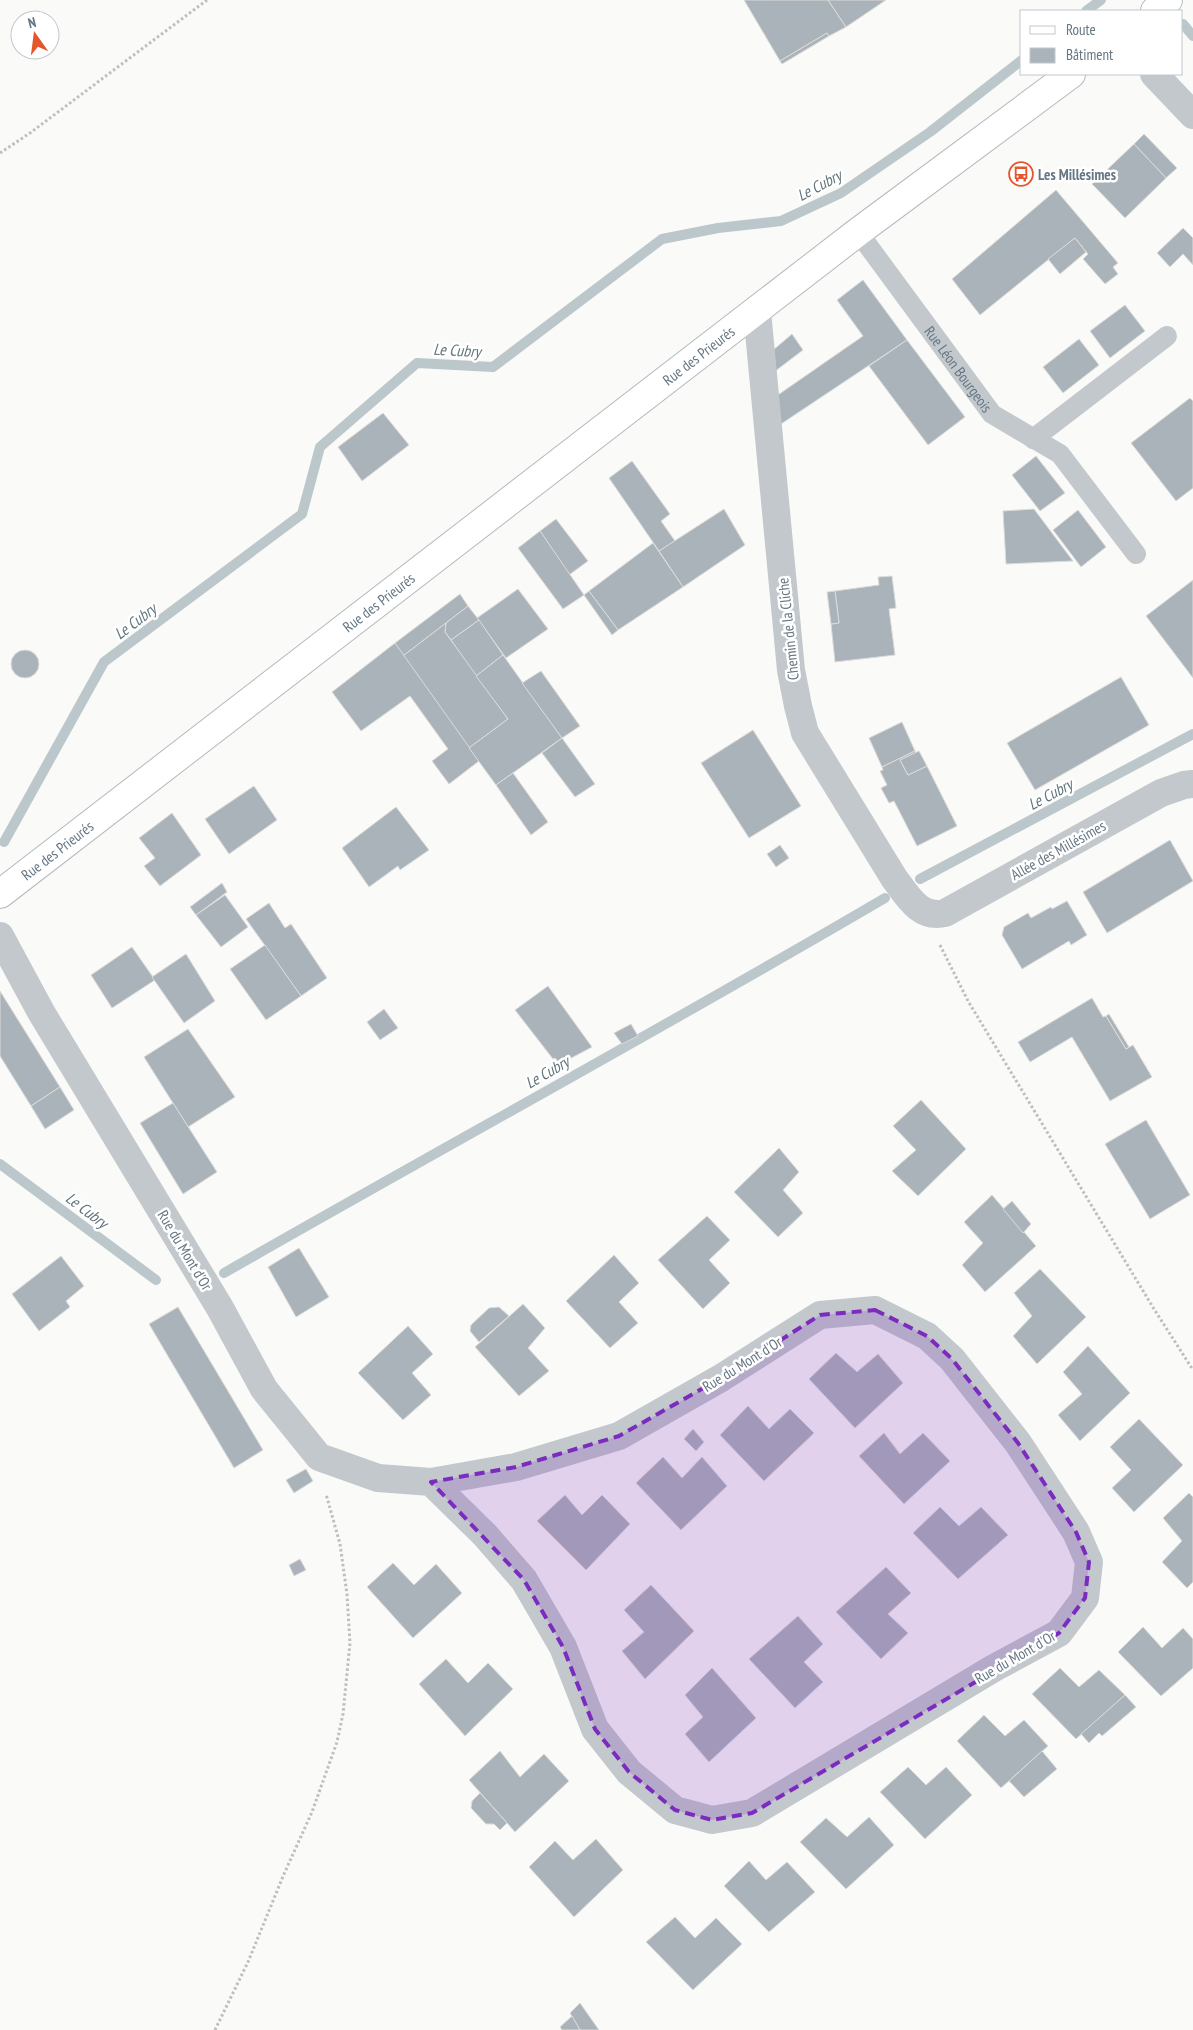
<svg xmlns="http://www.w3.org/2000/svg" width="1193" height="2030" viewBox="0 0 1193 2030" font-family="'PT Sans Narrow',sans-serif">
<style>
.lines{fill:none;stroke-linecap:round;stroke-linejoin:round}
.stream{stroke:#bbc7cb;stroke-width:10}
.building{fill:#aab3b9;stroke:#dcdcda}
.secondary-casing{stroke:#b3babf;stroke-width:30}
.path{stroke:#bbbfc2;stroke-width:3;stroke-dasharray:2.5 2.5;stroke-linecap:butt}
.lane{stroke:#c3c8cc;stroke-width:20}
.street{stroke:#c3c8cc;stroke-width:28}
.secondary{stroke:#fff;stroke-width:28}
.marked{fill:#7b2cbf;fill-opacity:0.2;stroke:#7b2cbf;stroke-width:4;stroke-dasharray:10 6;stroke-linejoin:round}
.labels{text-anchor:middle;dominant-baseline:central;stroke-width:5;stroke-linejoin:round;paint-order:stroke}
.poi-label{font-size:15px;font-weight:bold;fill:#657683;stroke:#fff;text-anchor:start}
.street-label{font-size:15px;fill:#657683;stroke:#fff}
.water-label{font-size:16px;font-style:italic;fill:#60757c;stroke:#fff}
</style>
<rect width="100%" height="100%" fill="#fafaf8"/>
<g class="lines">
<g class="stream">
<polyline points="1086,11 1101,0"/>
<polyline points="1183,24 1193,36"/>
<polyline points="4,842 104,662 302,514 320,447 417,363 493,367 662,239 718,228 781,221 841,193 930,132 1022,60"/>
<polyline points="920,879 1193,734"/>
<polyline points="0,1164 156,1280"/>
<path d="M 224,1273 C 444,1147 667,1026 885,898"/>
</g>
</g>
<g class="building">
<polygon points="744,0 828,0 846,27 829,36 827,33 780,61"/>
<polygon points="828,0 886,0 846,27"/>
<polygon points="827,33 829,36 782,64 780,61"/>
<polygon points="1144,134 1177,168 1166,178 1134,144"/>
<polygon points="1134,144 1166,178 1125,218 1092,184"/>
<polygon points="1056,190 1118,263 1113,267 1118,274 1105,284 1083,259 1088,254 1075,238 980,315 952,279"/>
<polygon points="1183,228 1193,238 1193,265 1183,254 1170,267 1157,253"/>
<polygon points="1075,238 1086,252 1060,274 1048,259"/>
<polygon points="863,280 907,340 778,426 775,397 863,336 837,300"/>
<polygon points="1125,305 1145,331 1110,358 1090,331"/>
<polygon points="792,334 803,350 774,372 772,351"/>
<polygon points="1079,339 1099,365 1063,393 1043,367"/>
<polygon points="907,340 965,417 928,445 869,366"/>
<polygon points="1190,398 1193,401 1193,488 1176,501 1131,443"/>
<polygon points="383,413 409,445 362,481 338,447"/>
<polygon points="1036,456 1065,493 1040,511 1012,475"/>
<polygon points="632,461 670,514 661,521 675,541 659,551 609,478"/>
<polygon points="724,509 745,545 683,587 659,551"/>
<polygon points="1034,509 1073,561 1006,564 1003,511"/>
<polygon points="1078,510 1106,547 1081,567 1053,530"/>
<polygon points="556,519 588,561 569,575 540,531"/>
<polygon points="540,531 584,595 563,609 518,548"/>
<polygon points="653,543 683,587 618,630 589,591"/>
<polygon points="892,576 896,608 889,609 895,655 835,662 831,624 839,623 835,591 879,585 878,577"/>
<polygon points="1193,580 1193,678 1146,616"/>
<polygon points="518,589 548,629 506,658 477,618"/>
<polygon points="589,591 618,630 612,635 584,595"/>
<polygon points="835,591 839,623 831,624 827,592"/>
<polygon points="460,594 468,606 403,656 395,643"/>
<polygon points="468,606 479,620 451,640 445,632 446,623"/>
<polygon points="479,620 503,655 476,676 451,640"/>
<polygon points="446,623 445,632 508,719 469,748 403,656"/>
<polygon points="395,643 479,761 449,784 432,761 448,749 410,696 361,731 332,692"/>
<circle cx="25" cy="664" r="14"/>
<polygon points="503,655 562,738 496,785 469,748 508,719 476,676"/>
<polygon points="541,671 580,726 562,738 522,683"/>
<polygon points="1121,677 1149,725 1035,790 1007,743"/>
<polygon points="902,722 915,751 882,767 869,738"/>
<polygon points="753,730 801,806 749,838 701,763"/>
<polygon points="562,738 595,784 575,797 542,753"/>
<polygon points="915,751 916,753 900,760 908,775 927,766 957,826 917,846 894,801 889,803 881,788 887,785 880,771 883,770 882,767"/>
<polygon points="919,751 927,766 908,775 900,760"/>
<polygon points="513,773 548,822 531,835 496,785"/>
<polygon points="254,786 277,820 229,854 205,819"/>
<polygon points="396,807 429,850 400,870 398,866 369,887 342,848"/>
<polygon points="172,813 201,855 160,886 144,866 155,858 139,838"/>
<polygon points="1170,840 1193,881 1107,933 1083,892"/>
<polygon points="780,845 789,858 776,867 767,854"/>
<polygon points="222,883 227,892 196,915 190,907"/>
<polygon points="225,895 248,927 221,947 196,915"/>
<polygon points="1067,901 1087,935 1071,945 1069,941 1022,969 1002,935 1004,927 1028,913 1031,918 1051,907 1052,909"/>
<polygon points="269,903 285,928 291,924 327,978 301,996 246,919"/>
<polygon points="265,945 301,996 266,1020 230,969"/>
<polygon points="132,947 155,980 112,1008 91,975"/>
<polygon points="186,954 215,1001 184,1023 152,977"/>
<polygon points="548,986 592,1047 560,1064 555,1058 553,1059 515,1010"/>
<polygon points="0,991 60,1087 31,1106 0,1056"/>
<polygon points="1092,998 1103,1017 1106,1016 1126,1049 1133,1045 1152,1077 1110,1101 1072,1037 1030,1062 1018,1042"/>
<polygon points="384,1009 398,1028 380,1040 367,1022"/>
<polygon points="1109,1014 1129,1047 1126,1049 1106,1016"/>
<polygon points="631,1024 638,1036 622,1044 614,1033"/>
<polygon points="188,1029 235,1097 188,1127 144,1057"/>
<polygon points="60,1087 74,1110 45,1129 31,1106"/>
<polygon points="921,1100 966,1149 918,1196 892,1171 916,1150 893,1126"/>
<polygon points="173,1103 217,1172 183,1194 140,1123"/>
<polygon points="1146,1120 1190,1195 1150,1219 1105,1144"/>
<polygon points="779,1148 799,1172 783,1190 803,1213 778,1237 734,1192"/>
<polygon points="992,1195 1036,1246 985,1292 962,1265 983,1243 964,1222"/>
<polygon points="1012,1201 1031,1224 1023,1233 1003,1209"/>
<polygon points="707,1216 730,1240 709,1260 730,1283 703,1309 658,1260"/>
<polygon points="299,1248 329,1297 296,1317 268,1267"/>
<polygon points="614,1255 639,1283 619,1302 638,1323 610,1348 566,1301"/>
<polygon points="61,1256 84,1286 66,1301 70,1307 39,1331 12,1294"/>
<polygon points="1040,1269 1086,1317 1037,1364 1013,1336 1032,1316 1014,1293"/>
<polygon points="523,1304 545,1328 528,1348 549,1371 519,1396 475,1347"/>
<polygon points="178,1307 263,1450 234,1468 149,1324"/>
<polygon points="499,1307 509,1316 479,1342 470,1331 471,1325 489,1308"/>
<polygon points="408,1326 433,1354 412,1373 431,1395 403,1420 358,1373"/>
<polygon points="1088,1346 1130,1393 1080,1441 1058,1415 1082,1394 1063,1372"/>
<polygon points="836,1353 857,1372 878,1354 903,1383 855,1428 809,1379"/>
<polygon points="748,1406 769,1429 790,1409 814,1433 764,1481 720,1435"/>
<polygon points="1139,1419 1183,1465 1134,1512 1112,1488 1131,1470 1110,1447"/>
<polygon points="693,1429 704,1442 696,1451 684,1439"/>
<polygon points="884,1433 900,1454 923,1433 950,1461 904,1504 859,1456"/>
<polygon points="663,1457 682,1478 702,1457 727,1486 681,1530 636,1483"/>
<polygon points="306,1469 313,1481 294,1493 286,1480"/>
<polygon points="1189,1493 1193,1497 1193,1582 1187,1588 1162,1562 1182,1541 1163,1518"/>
<polygon points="565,1495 582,1515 602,1495 630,1524 586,1570 537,1521"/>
<polygon points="940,1507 959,1526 981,1507 1008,1535 958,1579 913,1533"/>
<polygon points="300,1559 306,1570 294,1576 289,1565"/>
<polygon points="393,1563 414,1585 436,1564 462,1593 413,1638 367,1587"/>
<polygon points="886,1567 911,1593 888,1614 908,1633 881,1659 836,1612"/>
<polygon points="651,1585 694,1631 645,1679 622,1651 644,1632 624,1610"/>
<polygon points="798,1616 823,1644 804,1662 823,1682 795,1708 749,1659"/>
<polygon points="1143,1627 1162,1648 1183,1628 1193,1639 1193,1668 1161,1696 1118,1652"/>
<polygon points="446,1659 468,1683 488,1663 513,1689 465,1736 419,1684"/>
<polygon points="712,1668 756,1718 709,1762 685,1734 703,1717 685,1695"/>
<polygon points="1060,1668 1079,1687 1099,1670 1125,1695 1076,1739 1032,1694"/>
<polygon points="1125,1695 1136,1707 1102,1736 1099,1733 1089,1743 1081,1734"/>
<polygon points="984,1715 1005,1736 1024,1720 1048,1746 1001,1788 957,1741"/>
<polygon points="500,1751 520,1777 544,1754 569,1781 515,1832 469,1780"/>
<polygon points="1042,1751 1057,1769 1024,1797 1009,1781"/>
<polygon points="908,1767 926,1785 946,1767 972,1795 925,1839 880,1792"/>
<polygon points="480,1793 507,1823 500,1830 494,1824 486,1824 471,1808 472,1801"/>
<polygon points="869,1817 894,1845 846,1889 800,1842 826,1818 847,1837"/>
<polygon points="596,1839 623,1870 574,1917 529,1867 555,1841 573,1860"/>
<polygon points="749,1861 766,1880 787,1862 815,1892 769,1932 724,1886"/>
<polygon points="675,1917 695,1938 716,1918 742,1944 693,1990 646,1942"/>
<polygon points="580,2003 599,2030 580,2030 570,2013"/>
<polygon points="572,2016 580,2030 562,2030 560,2027"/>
</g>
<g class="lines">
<g class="secondary-casing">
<g id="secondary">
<polyline points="1155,11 1168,0"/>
<path id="s2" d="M 0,894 L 858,232 L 1071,74"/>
</g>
</g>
<g class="path">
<polyline points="0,153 30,133 207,0"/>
<polyline points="940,945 968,1001 1154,1309 1193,1370"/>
<polyline points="215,2030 248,1962 284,1874 312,1812 337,1742 343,1714 350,1643 347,1594 340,1544 326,1494"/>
</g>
<g class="lane">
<path id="s1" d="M 858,232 L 992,414 L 1060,454 L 1136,554"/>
<polyline points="1033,439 1167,336"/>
</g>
<g class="street">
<polyline points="1154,74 1193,115"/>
<path d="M 757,311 L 791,670 L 798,706 L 805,733 L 894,878 C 908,897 920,919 945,913 L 1161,793 L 1184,785 L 1193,784"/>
<polyline points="0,936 41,1012 220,1308 264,1389 319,1457 378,1478 431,1482 516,1467 619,1436 721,1378 820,1315 875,1310 927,1336 952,1359 1018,1443 1076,1532 1089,1562 1085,1598 1059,1633 994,1668 752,1813 712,1820 675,1810 629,1772 595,1729 563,1647 524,1580 485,1535 431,1482"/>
</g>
<use href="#secondary" class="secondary"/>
</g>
<path class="marked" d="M 875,1310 L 927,1336 L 952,1359 L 1018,1443 L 1076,1532 L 1089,1562 L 1085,1598 L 1059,1633 L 752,1813 L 712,1820 L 675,1810 L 629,1772 L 595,1729 L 563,1647 L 524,1580 L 431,1482 L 516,1467 L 619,1436 L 721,1378 L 820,1315 Z"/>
<defs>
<g id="bus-ring" transform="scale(1.25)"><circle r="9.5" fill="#fff" stroke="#e4572e" stroke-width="1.5"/><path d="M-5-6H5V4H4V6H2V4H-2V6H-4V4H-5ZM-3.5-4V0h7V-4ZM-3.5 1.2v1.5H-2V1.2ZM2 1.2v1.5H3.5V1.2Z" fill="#e4572e"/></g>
</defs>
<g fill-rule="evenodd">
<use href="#bus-ring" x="1021" y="174"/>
</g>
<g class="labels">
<g class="poi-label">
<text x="1038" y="174">Les Millésimes</text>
</g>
<g class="street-label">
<text stroke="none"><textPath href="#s2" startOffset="882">Rue des Prieurés</textPath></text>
<text stroke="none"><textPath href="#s1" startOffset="170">Rue Léon Bourgeois</textPath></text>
<text stroke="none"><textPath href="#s2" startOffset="478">Rue des Prieurés</textPath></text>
<text transform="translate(788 629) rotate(-96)">Chemin de la Cliche</text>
<text stroke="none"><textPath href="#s2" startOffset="72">Rue des Prieurés</textPath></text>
<text transform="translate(1058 850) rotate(-29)">Allée des Millésimes</text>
<text transform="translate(185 1250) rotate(59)">Rue du Mont d'Or</text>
<text transform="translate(742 1364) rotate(-32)">Rue du Mont d'Or</text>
<text transform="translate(1015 1657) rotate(-30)">Rue du Mont d'Or</text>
</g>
<g class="water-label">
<text transform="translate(819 185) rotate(-28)">Le Cubry</text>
<text transform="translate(457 350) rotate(3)">Le Cubry</text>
<text transform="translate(135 621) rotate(-37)">Le Cubry</text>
<text transform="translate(1050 794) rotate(-28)">Le Cubry</text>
<text transform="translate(547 1072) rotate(-30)">Le Cubry</text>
<text transform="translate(87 1210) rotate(37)">Le Cubry</text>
</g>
</g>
<rect x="1020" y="10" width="162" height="65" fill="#ffffff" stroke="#c1c8cd"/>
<rect x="1030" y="26" width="25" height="8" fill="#ffffff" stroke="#c1c8cd"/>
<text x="1066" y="35" font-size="15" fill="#657683">Route</text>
<rect x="1030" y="48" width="25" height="15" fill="#aab3b9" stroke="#c1c8cd"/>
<text x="1066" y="60" font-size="15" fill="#657683">Bâtiment</text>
<g transform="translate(35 35) rotate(346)"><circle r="24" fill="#ffffff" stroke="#c1c8cd"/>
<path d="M0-4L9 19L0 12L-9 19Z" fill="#e4572e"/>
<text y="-8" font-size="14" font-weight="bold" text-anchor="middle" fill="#657683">N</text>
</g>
</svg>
